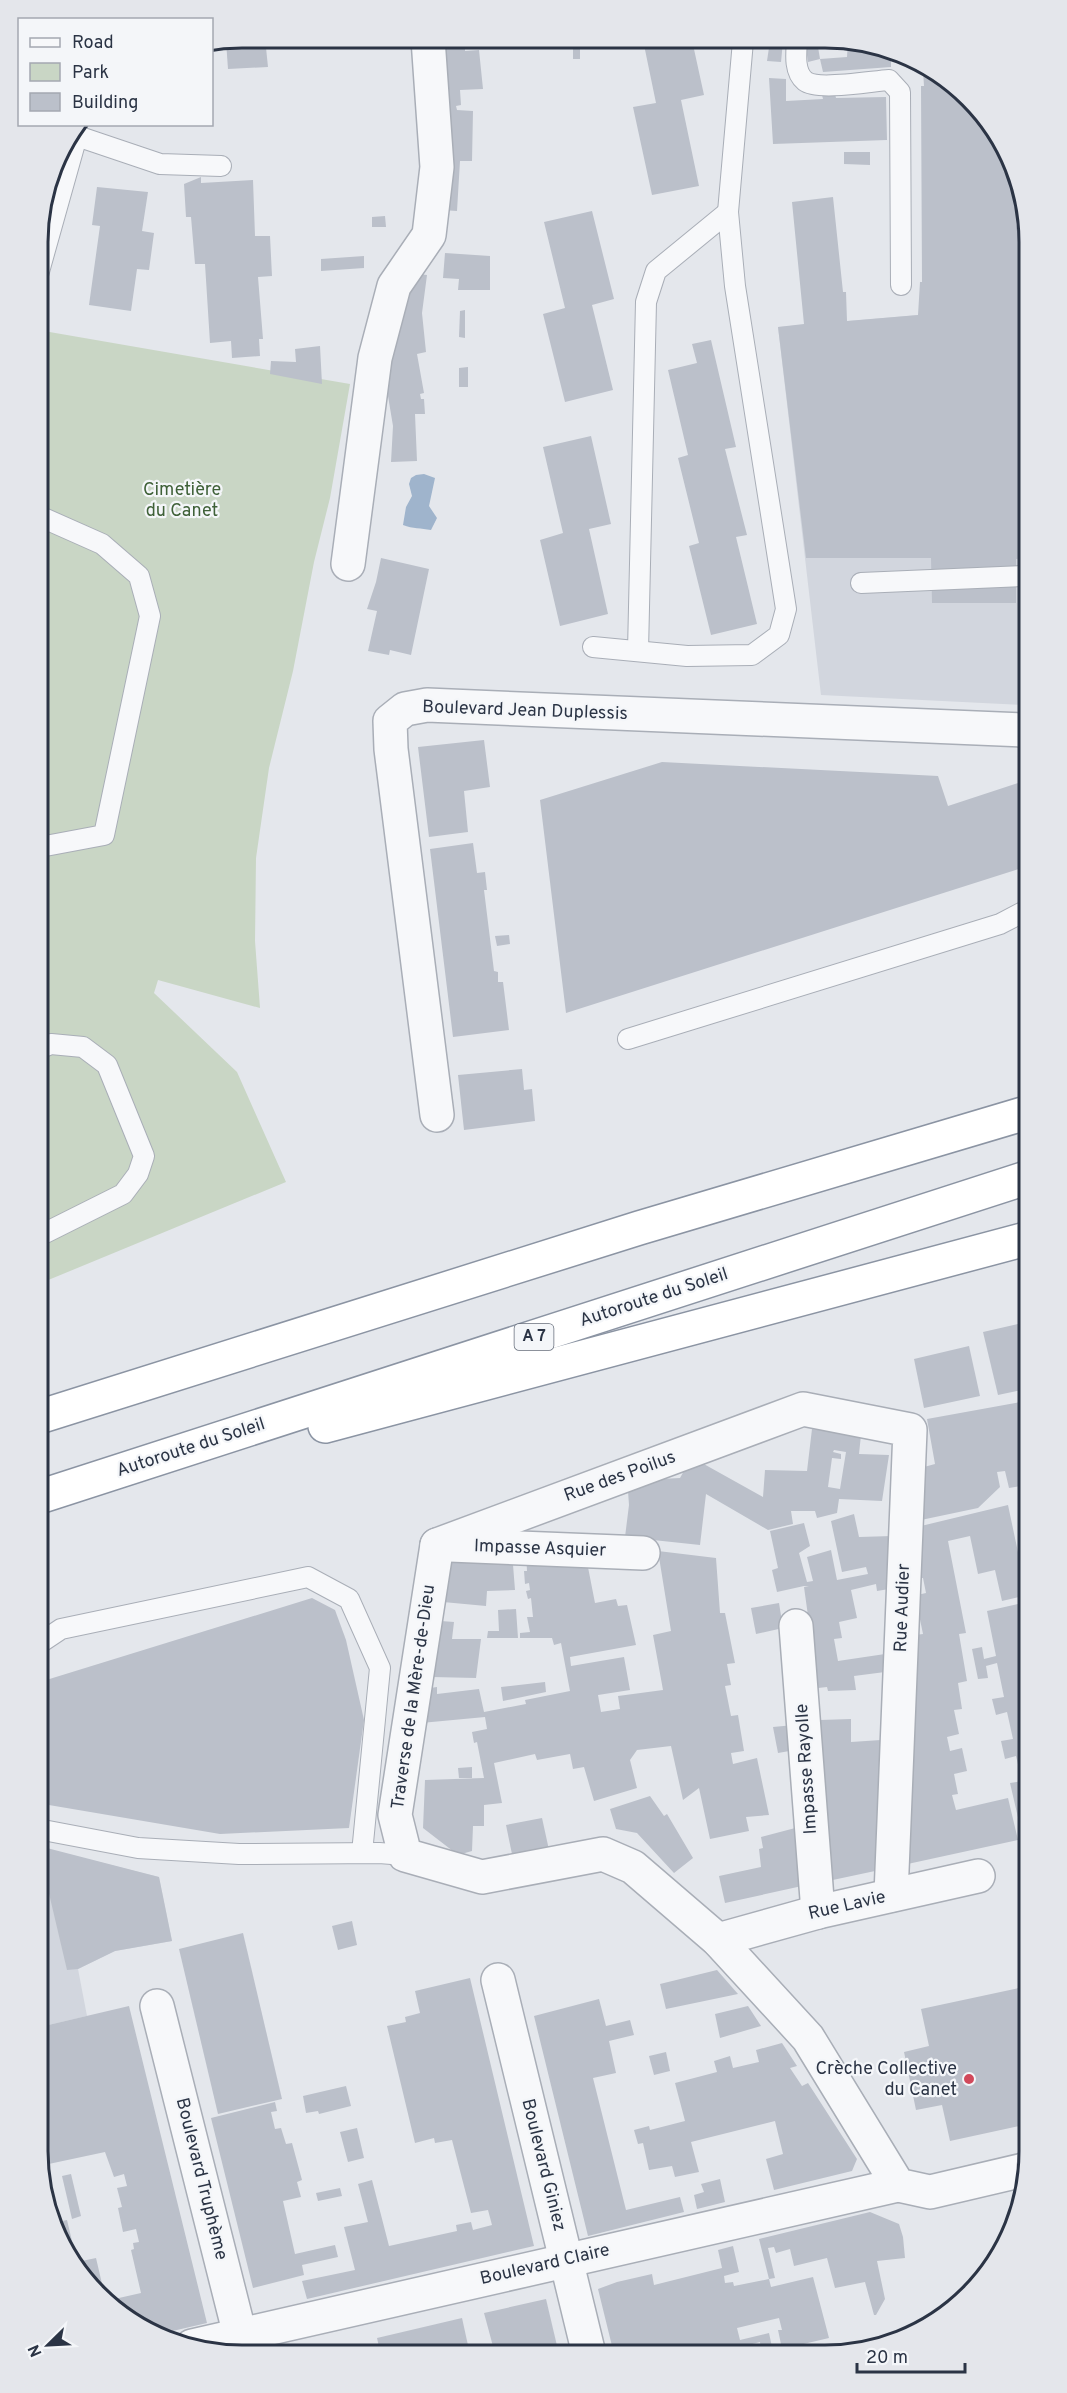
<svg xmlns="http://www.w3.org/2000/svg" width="1067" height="2393" viewBox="0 0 1067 2393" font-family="Overpass,sans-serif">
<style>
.built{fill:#d2d6de}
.green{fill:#c9d6c5}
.water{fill:#9fb4cc}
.building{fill:#bbc0ca;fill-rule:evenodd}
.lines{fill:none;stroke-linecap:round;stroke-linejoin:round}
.lane-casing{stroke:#a9aeb7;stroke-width:22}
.street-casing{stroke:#a9aeb7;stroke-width:36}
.highway-casing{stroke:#8b94a3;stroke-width:36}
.lane{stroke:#f7f8fa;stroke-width:20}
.street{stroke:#f7f8fa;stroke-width:33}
.highway{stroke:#fff;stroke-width:33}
.poi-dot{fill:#d1495b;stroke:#f4f6f9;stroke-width:2}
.labels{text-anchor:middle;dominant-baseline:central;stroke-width:4.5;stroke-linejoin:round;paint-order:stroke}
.shield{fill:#f4f6f9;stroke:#676e7b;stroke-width:1.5}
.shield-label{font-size:16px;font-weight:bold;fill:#2b3445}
.park-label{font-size:18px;fill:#3f6138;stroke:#f4f6f9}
.street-label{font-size:18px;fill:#2b3445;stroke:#f4f6f9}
.poi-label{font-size:18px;fill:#2b3445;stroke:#f4f6f9;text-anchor:end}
.rim{fill:none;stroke:#2b3445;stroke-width:3}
</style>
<rect width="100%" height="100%" fill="#e4e7ec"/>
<g class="built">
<polygon points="952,85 960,89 995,129 1022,189 1024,705 821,695 778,327 954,312"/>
<polygon points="43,1848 159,1877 172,1941 115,1951 78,1969 87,2016 44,2026"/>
</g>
<polygon class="green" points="38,330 350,384 330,498 314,562 293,671 269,768 256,858 255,941 260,1008 158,980 154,993 237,1072 286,1182 41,1283"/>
<path class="water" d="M 424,474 L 435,478 L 429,506 L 437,518 L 431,530 C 421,528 413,529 403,525 L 406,507 L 412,496 L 409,484 L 411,478 L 416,475 Z"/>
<g class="building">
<polygon points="242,38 265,38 268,67 228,69 226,41"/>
<polygon points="436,39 465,39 465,51 479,50 483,89 460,90 461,105 456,106 457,110 473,111 472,161 460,161 457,211 442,210"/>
<polygon points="564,40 580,40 580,59 573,59 573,49 564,48"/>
<polygon points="643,40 692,40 704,95 681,100 699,186 652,195 633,107 656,103"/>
<polygon points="770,41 783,41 781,62 767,61"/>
<polygon points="805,41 817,41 820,59 808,62"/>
<polygon points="848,41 864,41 903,60 891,61 891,67 823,72 820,59 847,57"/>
<polygon points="923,70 960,89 995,129 1022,189 1024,558 1016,559 1016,603 932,603 931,558 806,558 778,327 804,324 792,202 833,197 843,292 846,292 847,321 918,315 920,282 922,282 921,86 924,86"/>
<polygon points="769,78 786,79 786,101 823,99 822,95 835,94 836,98 886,97 887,140 773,144"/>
<polygon points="844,152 870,152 870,165 844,164"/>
<polygon points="201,177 201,183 253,180 255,236 270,236 272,276 258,277 263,339 259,339 260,356 232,358 231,341 210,343 205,264 195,264 191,217 186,217 184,184"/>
<polygon points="97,187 148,192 142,231 154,233 149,270 137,269 131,311 89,305 100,226 92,225"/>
<polygon points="592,211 614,299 592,305 613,390 565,402 543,314 565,308 544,222"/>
<polygon points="385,216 386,227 372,227 372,217"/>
<polygon points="445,253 490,256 490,290 458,290 459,279 443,278"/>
<polygon points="364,256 364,268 321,271 321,259"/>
<polygon points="410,273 427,275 422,313 426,352 417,354 424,393 420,394 421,399 424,399 425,414 415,414 417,461 391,462 393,426 382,360"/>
<polygon points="465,310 465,338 459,337 460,311"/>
<polygon points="711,340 736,447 725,449 747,535 736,537 757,624 711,635 689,546 699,543 678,458 688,455 668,370 697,363 692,344"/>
<polygon points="320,346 322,384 270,374 271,361 296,362 295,349"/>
<polygon points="468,367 468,387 459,387 459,368"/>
<polygon points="591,436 611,524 589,529 608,614 560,626 540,540 563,533 543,447"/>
<polygon points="381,558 429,569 411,655 390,650 389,655 368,651 377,611 367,609 376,582"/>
<polygon points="484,740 490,787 464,791 468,832 429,837 418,747"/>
<polygon points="662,762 938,776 948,806 1024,781 1025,867 566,1013 540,800"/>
<polygon points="473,843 477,873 485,872 487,890 484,890 494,971 498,972 498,982 503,982 509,1030 453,1037 430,849"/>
<polygon points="509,935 510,944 497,946 495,936"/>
<polygon points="522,1069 524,1090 532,1089 535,1121 464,1130 458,1075"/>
<polygon points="1022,1323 1026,1343 1026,1389 998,1395 983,1332"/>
<polygon points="969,1346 980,1396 924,1408 914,1359"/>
<polygon points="1026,1401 1027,1485 1009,1488 1005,1471 997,1472 1000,1487 978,1508 921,1520 924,1467 935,1464 927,1419"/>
<path d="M 812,1429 L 861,1435 L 859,1454 L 889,1455 L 882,1501 L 839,1499 L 837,1513 L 817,1518 L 815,1511 L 791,1511 L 793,1524 L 768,1530 L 706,1494 L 700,1545 L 625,1537 L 629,1505 L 628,1491 L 660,1479 L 680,1478 L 685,1469 L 702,1463 L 763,1497 L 765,1470 L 807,1471 ZM 834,1450 L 846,1452 L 840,1489 L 828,1487 L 832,1458 L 841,1459 L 841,1454 L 833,1452 Z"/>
<polygon points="1008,1505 1027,1595 1002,1601 995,1570 978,1574 970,1536 948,1541 966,1633 959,1634 967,1681 958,1683 962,1709 954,1710 959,1734 947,1737 950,1751 962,1748 967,1771 954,1774 958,1794 952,1795 956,1810 1008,1798 1018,1840 903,1865 915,1635 923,1634 916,1600 917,1595 926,1593 923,1578 918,1578 921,1526"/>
<polygon points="854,1514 859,1537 892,1536 889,1589 877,1591 876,1584 851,1590 857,1618 839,1622 842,1638 834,1639 838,1661 885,1654 885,1672 854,1676 856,1690 828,1691 827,1687 818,1688 804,1587 809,1587 804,1586 777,1592 772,1570 778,1568 770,1531 804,1523 810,1546 799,1553 807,1582 813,1581 807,1557 831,1550 837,1580 868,1574 866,1567 842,1572 831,1521"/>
<polygon points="658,1551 716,1558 720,1613 725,1613 735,1663 727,1664 731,1685 725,1686 731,1716 738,1715 744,1751 731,1753 733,1764 757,1758 769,1815 746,1817 749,1831 710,1839 699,1788 683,1800 671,1746 637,1750 630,1760 637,1788 594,1801 584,1767 573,1769 570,1754 537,1760 535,1754 494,1763 502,1803 484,1805 484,1826 473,1826 472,1851 458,1855 423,1828 425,1780 484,1778 477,1742 474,1743 472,1732 487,1729 485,1717 421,1723 430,1688 437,1687 437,1694 479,1689 484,1712 526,1704 525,1700 570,1691 561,1643 554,1645 552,1638 520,1638 520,1633 530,1632 527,1617 533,1617 531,1598 528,1599 526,1591 530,1590 529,1583 525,1584 524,1571 527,1571 526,1552 586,1557 595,1603 616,1599 618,1606 627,1605 636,1645 570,1657 571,1666 624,1657 630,1690 598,1695 601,1712 620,1709 618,1696 663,1690 653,1635 671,1631"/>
<polygon points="448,1552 512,1552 515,1590 487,1591 486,1606 443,1602"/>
<polygon points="312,1598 335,1610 346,1640 364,1720 349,1828 220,1834 43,1804 43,1681"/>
<polygon points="1027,1602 1028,1838 1023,1839 1010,1783 1022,1781 1016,1756 1005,1759 1001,1741 1013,1739 1007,1712 996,1715 992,1699 1004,1697 997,1663 986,1666 988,1678 978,1679 972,1649 982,1647 984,1659 996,1656 987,1611"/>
<polygon points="779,1603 783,1628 756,1634 751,1608"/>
<polygon points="516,1609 518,1638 487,1638 488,1631 499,1631 498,1610"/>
<polygon points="441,1621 454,1622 452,1639 481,1639 476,1678 432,1677"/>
<polygon points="545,1682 546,1692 503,1701 501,1687"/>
<polygon points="851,1719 851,1742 881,1740 875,1871 828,1881 820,1720"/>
<polygon points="794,1725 795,1750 778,1753 773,1727"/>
<polygon points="472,1767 472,1778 459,1778 458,1768"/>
<polygon points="650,1796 664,1816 667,1814 693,1858 674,1873 637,1833 616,1829 610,1809"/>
<polygon points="542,1818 549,1850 513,1859 506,1825"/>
<polygon points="799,1827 802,1886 725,1903 719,1876 761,1867 759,1849 763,1848 761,1837"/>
<polygon points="43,1847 159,1877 172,1941 115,1951 78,1969 67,1970 43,1868"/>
<polygon points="352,1921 357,1945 338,1950 332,1926"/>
<polygon points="243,1933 282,2099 218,2114 179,1949"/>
<polygon points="717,1970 738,1994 666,2009 660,1984"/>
<polygon points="470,1978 534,2246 307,2299 302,2281 355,2270 344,2227 368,2222 358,2184 372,2180 389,2246 457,2231 456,2225 471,2222 473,2230 492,2225 488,2210 471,2213 452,2140 435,2143 434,2138 415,2143 387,2026 406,2022 405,2017 420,2013 415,1991"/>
<polygon points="1028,1986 1029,2124 950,2141 942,2105 916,2110 904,2052 929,2046 921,2009"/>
<polygon points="599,1999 606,2026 630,2020 634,2035 609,2041 616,2073 593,2078 626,2210 680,2197 684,2212 588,2236 534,2016"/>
<polygon points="129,2006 207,2323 164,2333 124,2313 123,2308 117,2310 112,2307 110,2300 141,2293 131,2250 134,2249 133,2243 139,2242 136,2229 123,2232 118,2208 122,2207 117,2188 127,2186 124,2174 114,2177 105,2152 44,2165 44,2026"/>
<polygon points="748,2006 761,2026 720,2038 715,2014"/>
<polygon points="782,2043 797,2066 790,2068 802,2086 808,2083 857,2159 852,2171 774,2190 766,2159 783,2154 775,2121 691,2142 699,2172 675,2177 672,2166 649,2170 643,2143 638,2144 634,2130 649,2126 650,2130 685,2121 675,2083 717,2072 714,2061 730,2056 733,2068 759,2062 756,2050"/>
<polygon points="666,2052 670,2071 654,2075 649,2056"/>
<polygon points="346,2086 351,2106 319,2114 318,2111 306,2113 303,2096"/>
<polygon points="275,2102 277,2111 271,2112 275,2129 281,2128 286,2144 292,2143 302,2180 297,2182 301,2197 283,2201 295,2254 335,2245 338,2257 302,2265 304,2275 253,2288 211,2118"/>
<polygon points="357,2128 364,2158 348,2162 340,2132"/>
<polygon points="71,2174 81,2216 72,2219 62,2176"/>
<polygon points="720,2179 725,2202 697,2209 694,2195 704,2192 701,2184"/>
<polygon points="340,2188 342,2196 318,2201 316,2193"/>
<polygon points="870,2212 899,2224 903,2237 905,2258 877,2261 885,2299 876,2315 874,2315 865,2282 835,2288 827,2258 794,2266 790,2249 776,2253 774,2247 768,2248 775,2278 769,2279 759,2239"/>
<polygon points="67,2220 77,2262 96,2258 107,2305 72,2264 53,2223"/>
<polygon points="733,2246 739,2272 724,2276 725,2283 733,2282 734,2286 769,2279 771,2287 813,2277 829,2338 782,2349 778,2330 782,2330 779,2318 737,2328 740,2340 769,2333 772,2347 765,2349 761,2349 760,2342 733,2349 613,2350 598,2289 617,2282 652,2274 654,2285 722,2268 718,2250"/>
<polygon points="546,2299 558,2350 494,2350 484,2313"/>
<polygon points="462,2318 469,2350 380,2351 377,2338"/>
<polygon points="908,2329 909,2334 888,2344 886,2334"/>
</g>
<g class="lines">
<g class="lane-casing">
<g id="lane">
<path d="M 797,41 C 796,54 794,72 805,81 C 818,91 872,81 889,80 L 900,92 L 901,285"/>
<polyline points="77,136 160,164 221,166"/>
<polyline points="38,275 77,136 77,128"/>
<polyline points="39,516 102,544 139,576 150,616 104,835 40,847"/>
<polyline points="861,583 1024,576"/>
<polyline points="593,647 687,656 752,655 779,635 786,609 735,286 728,212 743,41"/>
<polyline points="638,651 646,302 656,271 728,212"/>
<polyline points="628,1039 1000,924 1025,911"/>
<polyline points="41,1048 51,1044 83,1047 107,1065 144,1156 138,1174 123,1194 41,1235"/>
<polyline points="43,1641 61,1629 308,1577 349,1599 380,1668 362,1853"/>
<polyline points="43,1830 138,1848 239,1854 379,1853 405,1855"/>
</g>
</g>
<g class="street-casing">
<g id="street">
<polyline points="348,564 375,358 394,286 429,235 437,167 428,39"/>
<polyline points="437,1115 391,749 390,721 405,709 427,705 1024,730"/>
<polyline points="437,1545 395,1815 405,1855 482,1877 603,1854 633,1867 718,1940 808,2038 898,2185 930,2192 1028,2169"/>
<polyline points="437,1545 803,1409 910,1430 891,1895"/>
<polyline points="450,1545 643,1553"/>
<polyline points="796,1626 818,1912"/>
<polyline points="718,1940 818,1912 978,1876"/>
<polyline points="498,1980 588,2350"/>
<polyline points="157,2006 244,2351"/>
<polyline points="192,2346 898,2185"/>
</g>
</g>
<g class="highway-casing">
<g id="highway">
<polyline points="42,1416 639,1228 1026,1113"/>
<polyline points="325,1426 1026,1239"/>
<polyline points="42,1496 1026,1178"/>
</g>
</g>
<use href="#lane" class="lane"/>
<use href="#street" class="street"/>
<use href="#highway" class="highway"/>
</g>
<circle class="poi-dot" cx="969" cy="2079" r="6"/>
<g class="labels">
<rect class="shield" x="514.5" y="1324" width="39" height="26" rx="4.5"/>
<g class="shield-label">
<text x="534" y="1337">A 7</text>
</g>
<g class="park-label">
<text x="182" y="490">Cimetière<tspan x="182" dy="21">du Canet</tspan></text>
</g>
<g class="street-label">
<text transform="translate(525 711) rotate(2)">Boulevard Jean Duplessis</text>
<text transform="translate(654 1298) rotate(-18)">Autoroute du Soleil</text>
<text transform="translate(191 1448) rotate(-18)">Autoroute du Soleil</text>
<text transform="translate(620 1477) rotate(-20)">Rue des Poilus</text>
<text transform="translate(540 1549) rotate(2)">Impasse Asquier</text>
<text transform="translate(903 1608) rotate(-88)">Rue Audier</text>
<text transform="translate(414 1697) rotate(-82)">Traverse de la Mère-de-Dieu</text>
<text transform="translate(807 1769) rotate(-94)">Impasse Rayolle</text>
<text transform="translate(847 1906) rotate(-13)">Rue Lavie</text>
<text transform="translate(543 2165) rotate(76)">Boulevard Giniez</text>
<text transform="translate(201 2179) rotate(76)">Boulevard Truphème</text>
<text transform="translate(545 2265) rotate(-13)">Boulevard Claire</text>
</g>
<g class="poi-label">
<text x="957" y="2069">Crèche Collective<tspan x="957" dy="21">du Canet</tspan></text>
</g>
</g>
<path d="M0 0H1067V2393H0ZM242 48H825A194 194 0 0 1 1019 242V2151A194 194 0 0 1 825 2345H242A194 194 0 0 1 48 2151V242A194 194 0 0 1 242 48Z" fill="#e4e6eb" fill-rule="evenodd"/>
<path class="rim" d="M242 48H825A194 194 0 0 1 1019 242V2151A194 194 0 0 1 825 2345H242A194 194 0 0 1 48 2151V242A194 194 0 0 1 242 48Z"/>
<rect x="18" y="18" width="195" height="108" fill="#f4f6f9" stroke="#a4a8b1" stroke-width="1.5"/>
<rect x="30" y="38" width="30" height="9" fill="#f7f8fa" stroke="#a4a8b1" stroke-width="1.5"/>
<text x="72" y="48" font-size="18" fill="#2b3445">Road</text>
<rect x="30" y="63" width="30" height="18" fill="#c9d6c5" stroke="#a4a8b1" stroke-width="1.5"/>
<text x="72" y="78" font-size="18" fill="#2b3445">Park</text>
<rect x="30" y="93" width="30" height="18" fill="#bbc0ca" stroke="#a4a8b1" stroke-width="1.5"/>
<text x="72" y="108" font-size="18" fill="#2b3445">Building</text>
<g transform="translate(48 2345) rotate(246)" stroke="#f4f6f9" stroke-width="4.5" paint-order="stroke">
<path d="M0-4.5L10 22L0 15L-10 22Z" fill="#2b3445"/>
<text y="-9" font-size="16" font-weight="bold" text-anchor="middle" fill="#2b3445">N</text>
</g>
<path d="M857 2363v9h108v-9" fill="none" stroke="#2b3445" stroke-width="3"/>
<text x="866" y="2363" font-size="18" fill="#2b3445" stroke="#f4f6f9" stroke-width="4.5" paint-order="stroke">20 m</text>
</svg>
